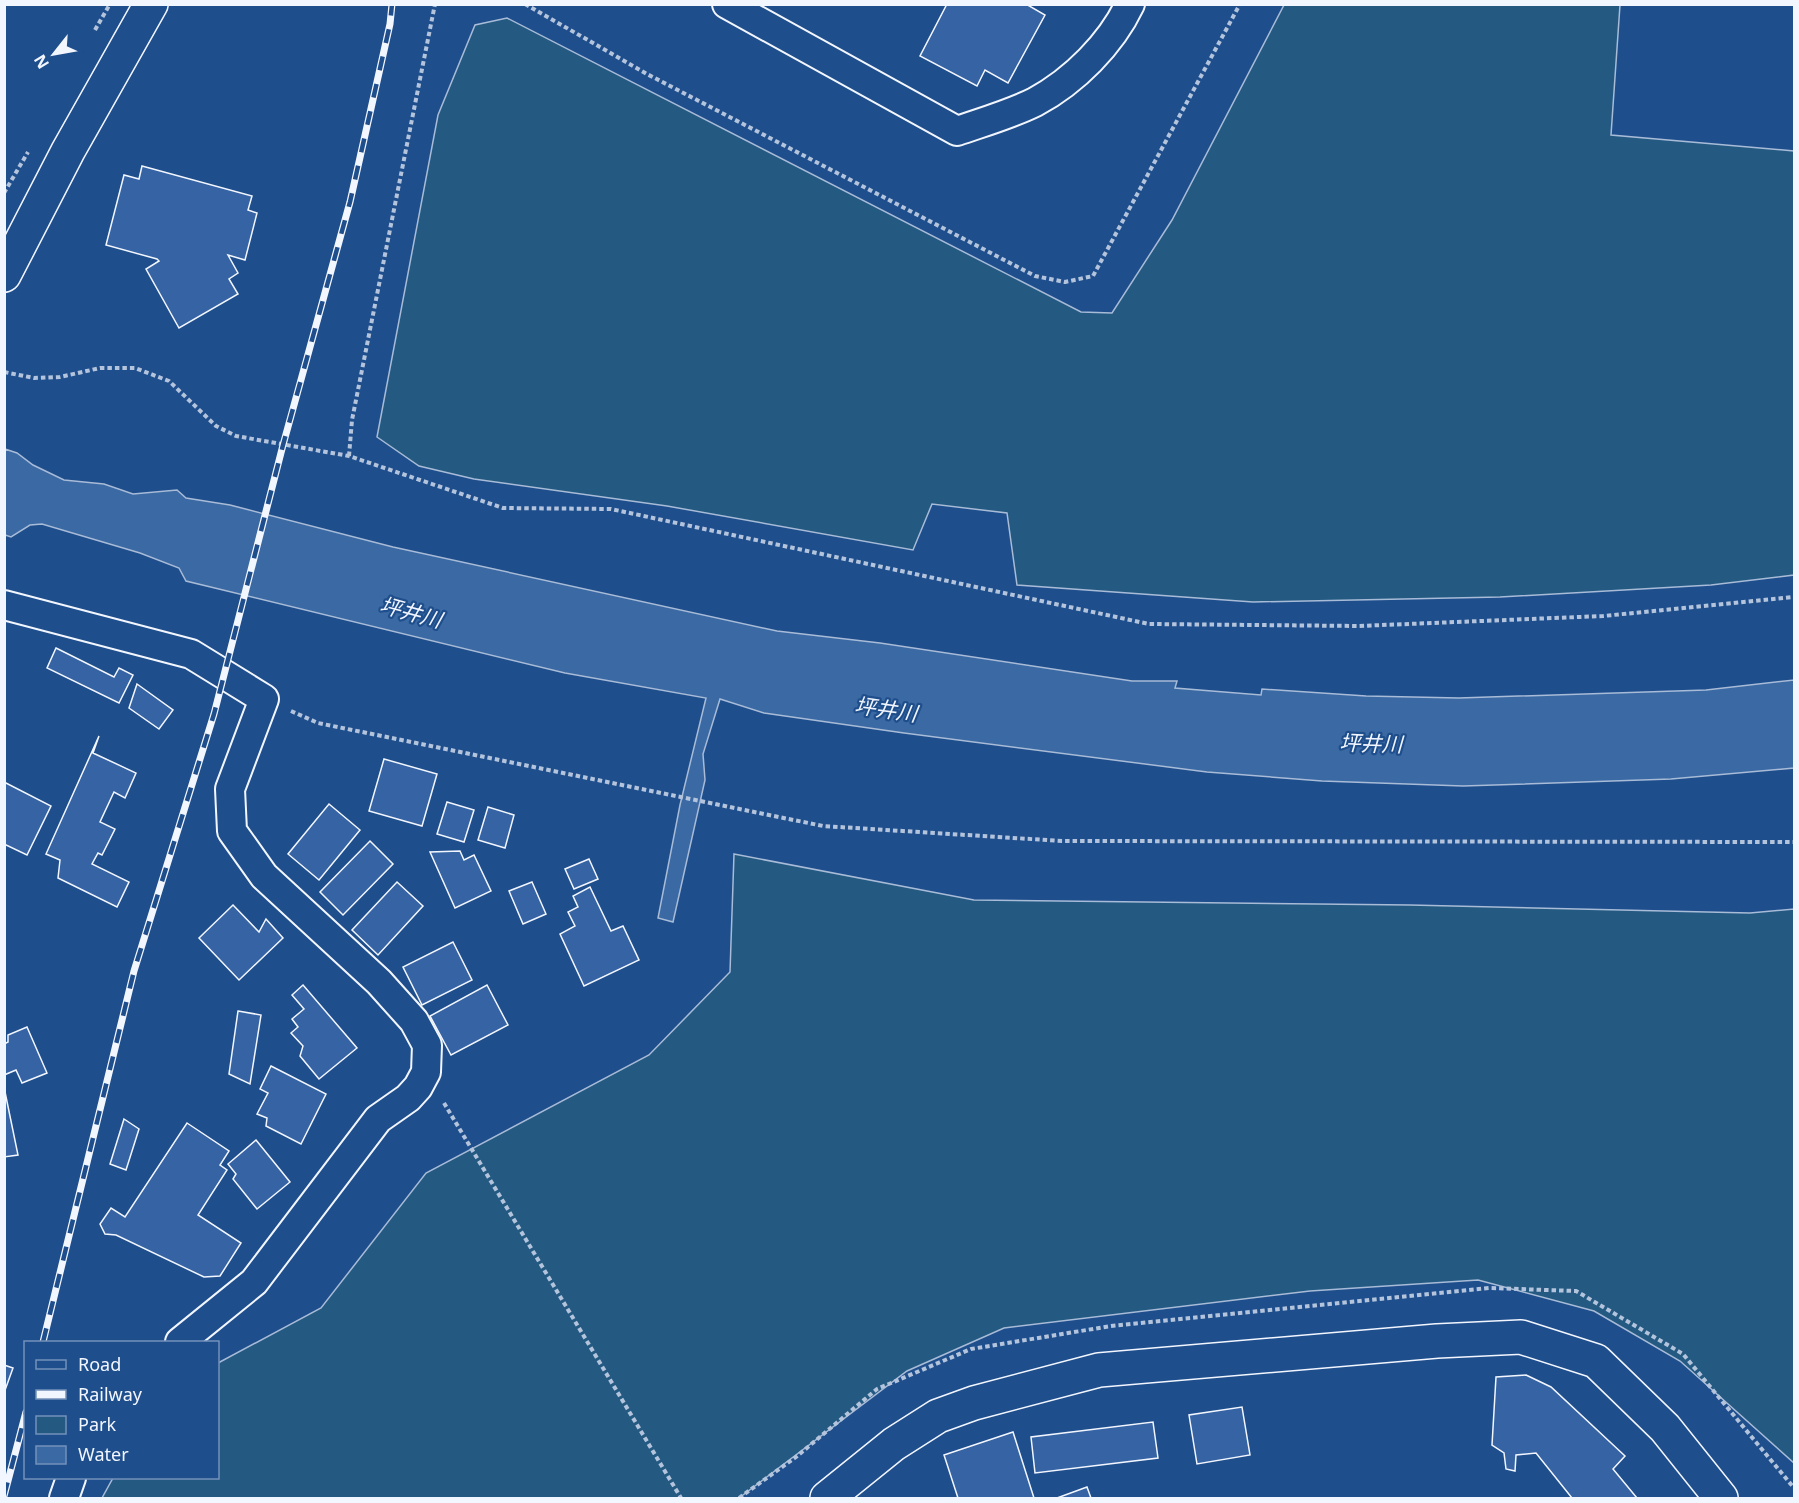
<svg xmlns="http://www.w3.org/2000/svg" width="1799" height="1503" viewBox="0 0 1799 1503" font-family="'Noto Sans','Noto Sans JP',sans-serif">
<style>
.green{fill:#245a82;stroke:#a8bbd7;stroke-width:1.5}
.water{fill:#3b69a3;stroke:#a8bbd7;stroke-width:1.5}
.building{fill:#3563a3;stroke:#f2f6ff;stroke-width:1.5}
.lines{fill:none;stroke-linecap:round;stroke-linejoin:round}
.minor-casing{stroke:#f2f6ff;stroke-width:32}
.tertiary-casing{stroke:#f2f6ff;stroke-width:36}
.path{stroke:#b3c4dc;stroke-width:4;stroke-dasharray:4.5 3;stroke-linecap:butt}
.minor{stroke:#1f4e8c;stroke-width:28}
.tertiary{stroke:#1f4e8c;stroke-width:33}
.rail-casing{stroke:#f2f6ff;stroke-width:7}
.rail{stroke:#1f4e8c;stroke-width:4.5;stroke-dasharray:14;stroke-linecap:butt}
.labels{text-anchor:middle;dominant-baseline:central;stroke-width:4.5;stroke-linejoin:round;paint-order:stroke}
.water-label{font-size:21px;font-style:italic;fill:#f2f6ff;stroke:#1f4e8c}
</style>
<rect width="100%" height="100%" fill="#1f4e8c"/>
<g class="green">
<polygon points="1284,5 1620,5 1611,135 1794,151 1794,575 1711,585 1500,597 1253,602 1017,585 1007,513 932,504 913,550 667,506 474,479 419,466 377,437 438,115 475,25 507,18 1081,312 1112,313 1172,220"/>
<polygon points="734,854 974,900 1410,905 1750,913 1794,909 1794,1463 1680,1361 1594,1311 1478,1280 1310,1291 1004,1328 907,1371 739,1498 102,1498 113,1478 218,1478 218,1363 321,1308 426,1173 649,1055 730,972"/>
</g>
<polygon class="water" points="5,449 17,453 33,465 64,480 104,484 133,494 177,490 186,498 230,505 393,547 777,631 880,643 1132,681 1177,681 1175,688 1261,695 1262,689 1366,696 1459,698 1706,690 1794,680 1794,768 1671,779 1463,786 1322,781 1207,772 904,733 764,713 720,699 703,754 705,780 673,922 658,918 680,805 706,698 565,673 186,581 179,568 140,553 42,524 30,525 11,537 5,535"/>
<g class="building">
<polygon points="947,4 1026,4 1045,15 1008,83 985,70 977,86 920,56"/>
<polygon points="142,166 252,196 248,210 257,213 245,260 228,255 238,273 229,279 238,294 179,328 146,269 159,261 157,259 106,245 124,175 139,179"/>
<polygon points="56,648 114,677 119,668 133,675 119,703 47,668"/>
<polygon points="137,684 173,710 159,729 129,708"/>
<polygon points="99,736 93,753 136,773 125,798 114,792 100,822 115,829 102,855 98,853 92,864 129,882 117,907 58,878 60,860 46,854"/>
<polygon points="384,759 437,774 422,826 369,811"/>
<polygon points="4,782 51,806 27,855 4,844"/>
<polygon points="447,802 474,810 464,842 437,834"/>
<polygon points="329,804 360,830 319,880 288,854"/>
<polygon points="488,807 514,815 505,848 478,840"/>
<polygon points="370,841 393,864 343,915 320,892"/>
<polygon points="460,851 464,860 474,855 491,891 455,908 430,852"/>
<polygon points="589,859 598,879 574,889 565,869"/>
<polygon points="397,882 423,906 378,955 352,930"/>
<polygon points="532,882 546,914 523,924 509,891"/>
<polygon points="590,887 611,931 623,926 639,960 584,986 560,934 575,926 568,912 578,907 573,896"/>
<polygon points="233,905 259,932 266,919 283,938 239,980 199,938"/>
<polygon points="453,942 472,980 422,1005 403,967"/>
<polygon points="303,985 357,1048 319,1079 300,1056 303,1046 291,1033 298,1027 292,1019 304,1009 292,995"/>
<polygon points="487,985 508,1025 451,1055 430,1016"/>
<polygon points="238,1011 261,1015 250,1084 229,1074"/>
<polygon points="27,1027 47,1073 22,1083 16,1070 4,1075 4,1044 8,1042 8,1035"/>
<polygon points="271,1066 326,1094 301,1144 266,1126 267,1118 257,1114 268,1093 260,1089"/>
<polygon points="4,1087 18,1155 4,1157"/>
<polygon points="124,1119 139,1129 126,1170 110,1164"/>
<polygon points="187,1123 229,1151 220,1165 227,1170 198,1215 241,1243 220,1276 204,1277 116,1235 105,1234 100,1224 111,1208 125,1217"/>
<polygon points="256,1140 290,1182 257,1209 233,1179 236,1174 228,1164"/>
<polygon points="4,1365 13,1368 4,1393"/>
<polygon points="1526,1375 1551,1387 1625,1456 1613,1469 1637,1498 1572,1498 1536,1453 1516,1455 1515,1471 1506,1469 1504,1453 1492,1445 1496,1377"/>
<polygon points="1242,1407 1250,1455 1197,1464 1189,1415"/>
<polygon points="1153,1422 1158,1458 1035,1473 1031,1437"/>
<polygon points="1013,1432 1034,1498 958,1498 944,1455"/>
<polygon points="1087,1487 1091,1498 1057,1498"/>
</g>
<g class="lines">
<g class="minor-casing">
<g id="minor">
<path d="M 727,4 L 957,131 C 983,122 1011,114 1035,102 C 1074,81 1111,44 1130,4"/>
<polyline points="4,605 191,654 264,699 230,789 232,831 264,876 379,982 414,1021 427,1045 426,1072 418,1087 408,1098 378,1119 254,1282 180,1342"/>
<polyline points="64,1498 71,1478"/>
</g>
</g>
<g class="tertiary-casing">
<g id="tertiary">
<polyline points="4,275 68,151 151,4"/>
<polyline points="827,1498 894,1444 938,1416 974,1403 1099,1370 1437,1341 1521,1337 1596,1361 1665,1428 1721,1498"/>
</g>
</g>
<g class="path">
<polyline points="525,4 647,74 1035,276 1065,282 1093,276 1240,4"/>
<polyline points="95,30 110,4"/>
<polyline points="4,193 28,152"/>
<polyline points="4,372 34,378 60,377 100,368 135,368 169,381 216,426 236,436 349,456 503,508 611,509 1149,624 1359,626 1603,616 1794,597"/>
<polyline points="349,456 352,420 435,4"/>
<polyline points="291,711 318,723 823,826 1062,841 1794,842"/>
<polyline points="444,1103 681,1498"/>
<polyline points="739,1498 796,1457 877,1389 971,1349 1111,1326 1489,1288 1576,1291 1683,1354 1794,1488"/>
</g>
<use href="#minor" class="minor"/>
<use href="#tertiary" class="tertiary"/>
<g class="rail-casing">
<g id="rail">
<polyline points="43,1342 134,971 214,714 283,445 350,202 390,24 392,4"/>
<polyline points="4,1496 26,1412"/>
</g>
</g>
<use href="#rail" class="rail"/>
</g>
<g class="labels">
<g class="water-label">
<text transform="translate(411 612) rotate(15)">坪井川</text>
<text transform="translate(886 709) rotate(8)">坪井川</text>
<text transform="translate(1371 743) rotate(2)">坪井川</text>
</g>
</g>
<rect width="1799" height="1503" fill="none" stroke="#f2f6ff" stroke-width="12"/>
<rect x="24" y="1341" width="195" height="138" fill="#1f4e8c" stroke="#7391ba" stroke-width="1.5"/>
<rect x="36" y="1360" width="30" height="9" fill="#1f4e8c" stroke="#7391ba" stroke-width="1.5"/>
<text x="78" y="1371" font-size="18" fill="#f2f6ff">Road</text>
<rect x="36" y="1390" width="30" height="9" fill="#f2f6ff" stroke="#7391ba" stroke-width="1.5"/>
<text x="78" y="1401" font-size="18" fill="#f2f6ff">Railway</text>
<rect x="36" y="1416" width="30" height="18" fill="#245a82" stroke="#7391ba" stroke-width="1.5"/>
<text x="78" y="1431" font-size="18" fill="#f2f6ff">Park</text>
<rect x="36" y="1446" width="30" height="18" fill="#3b69a3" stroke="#7391ba" stroke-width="1.5"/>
<text x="78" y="1461" font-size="18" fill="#f2f6ff">Water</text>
<g transform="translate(54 54) rotate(239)" stroke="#1f4e8c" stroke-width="4.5" paint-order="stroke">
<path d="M0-4.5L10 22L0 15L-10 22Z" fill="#f2f6ff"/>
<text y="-9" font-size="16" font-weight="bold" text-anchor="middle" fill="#f2f6ff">N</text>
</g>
</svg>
